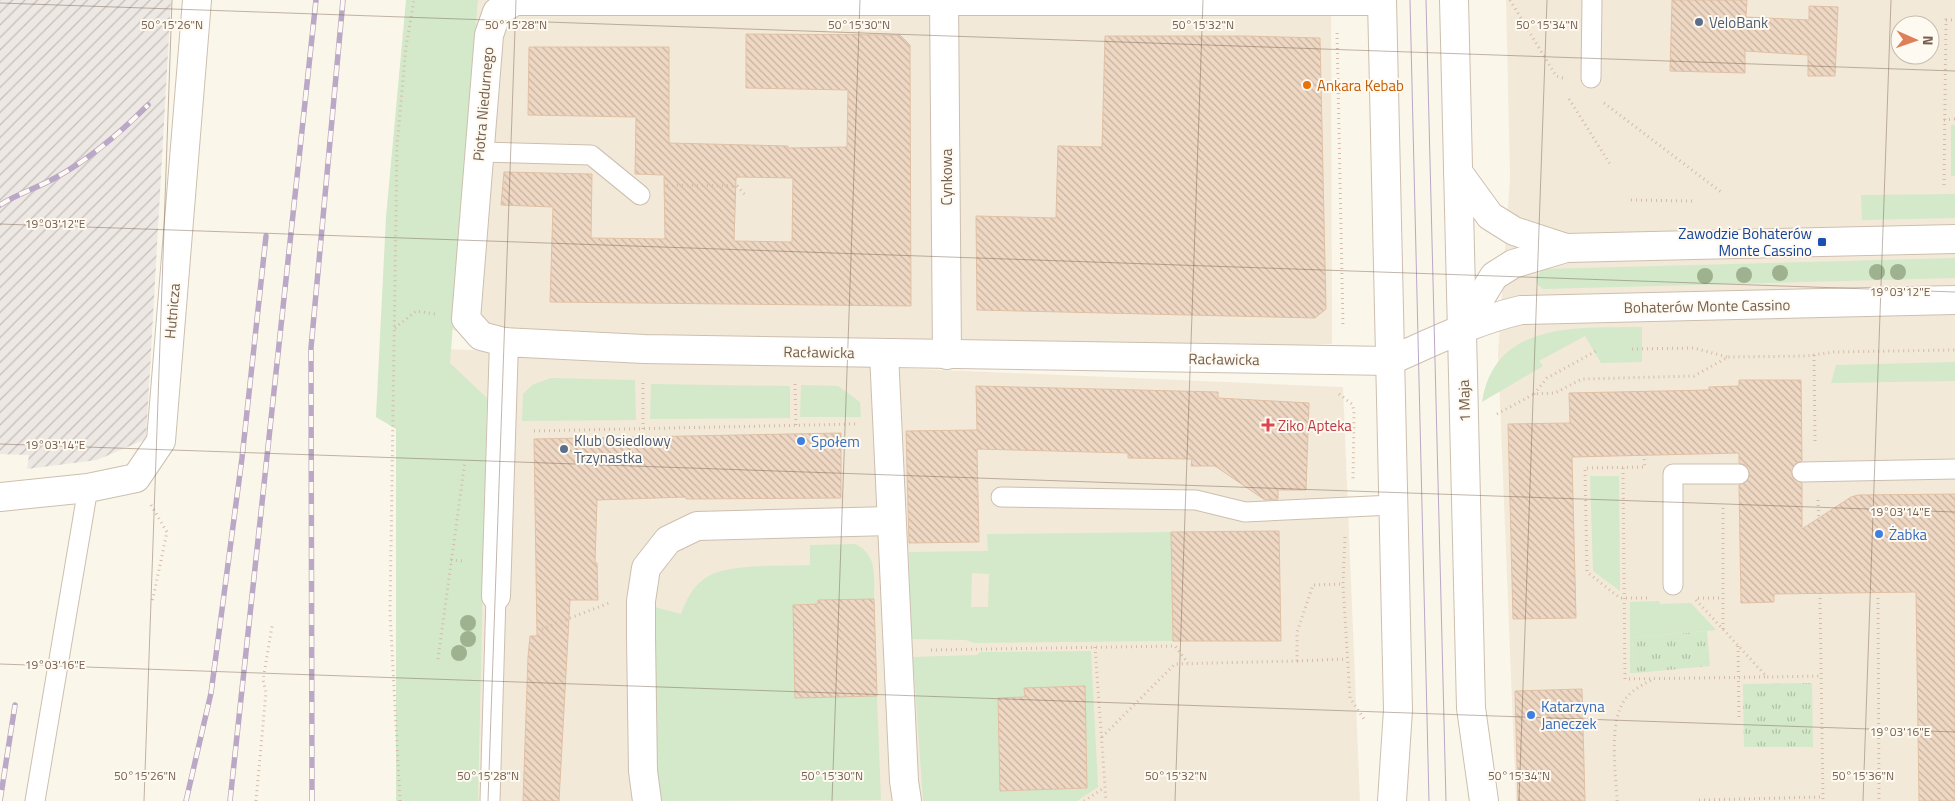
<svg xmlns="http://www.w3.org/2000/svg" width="1955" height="801" viewBox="0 0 1955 801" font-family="'Titillium Web',sans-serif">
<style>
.residential{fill:#f3e9d9;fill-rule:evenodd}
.industrial{fill:url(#industrial-furrows)}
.green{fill:#d3e9c9;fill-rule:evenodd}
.park{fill:url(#park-tufts)}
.building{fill:url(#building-back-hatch);stroke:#e1c0a5;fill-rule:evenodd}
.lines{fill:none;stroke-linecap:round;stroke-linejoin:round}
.service-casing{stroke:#cdbfb0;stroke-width:21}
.minor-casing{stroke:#cdbfb0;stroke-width:30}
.tertiary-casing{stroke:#cdbfb0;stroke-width:30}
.path{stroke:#d5bba6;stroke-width:3;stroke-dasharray:1 4;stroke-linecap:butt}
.service{stroke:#fff;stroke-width:19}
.minor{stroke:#fff;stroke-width:28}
.tertiary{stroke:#fff;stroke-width:28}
.tram{stroke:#baa8c6;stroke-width:1}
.rail-casing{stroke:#baa8c6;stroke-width:5.5}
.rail{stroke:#fefaf1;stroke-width:4;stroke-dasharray:11;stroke-linecap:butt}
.tree{fill:#9fb290}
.ticks{fill:none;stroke:#755f4e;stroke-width:1;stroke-opacity:0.45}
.service-dot{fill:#5c6f8a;stroke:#fefaf1;stroke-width:2}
.food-dot{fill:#e8710a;stroke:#fefaf1;stroke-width:2}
.transit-dot{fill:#1a4fb4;stroke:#fefaf1;stroke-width:2}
.health-dot{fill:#e0444e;stroke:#fefaf1;stroke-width:2}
.shop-dot{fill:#3f7fe0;stroke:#fefaf1;stroke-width:2}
.labels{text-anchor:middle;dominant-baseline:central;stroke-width:4;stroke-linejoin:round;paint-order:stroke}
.service-label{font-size:15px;fill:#4e5e75;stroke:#fefaf1;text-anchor:start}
.food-label{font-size:15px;fill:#c56008;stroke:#fefaf1;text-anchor:start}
.street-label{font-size:15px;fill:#755f4e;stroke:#fefaf1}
.transit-label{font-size:15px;fill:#164399;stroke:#fefaf1;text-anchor:end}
.health-label{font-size:15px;fill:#be3a42;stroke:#fefaf1;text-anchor:start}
.shop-label{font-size:15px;fill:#366cbe;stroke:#fefaf1;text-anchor:start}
.ticks-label{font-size:12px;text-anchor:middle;fill:#755f4e;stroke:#fefaf1;stroke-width:4;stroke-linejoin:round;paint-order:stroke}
</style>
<defs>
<pattern id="industrial-furrows" width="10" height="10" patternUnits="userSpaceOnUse" patternTransform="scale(1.25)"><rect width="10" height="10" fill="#ede8e3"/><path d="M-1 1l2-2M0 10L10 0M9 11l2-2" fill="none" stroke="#c5bfba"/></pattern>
<pattern id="park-tufts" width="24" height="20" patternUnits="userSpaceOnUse" patternTransform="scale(1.25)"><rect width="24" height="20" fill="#d3e9c9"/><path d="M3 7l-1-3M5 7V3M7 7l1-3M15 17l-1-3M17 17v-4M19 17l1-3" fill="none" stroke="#b0c0a5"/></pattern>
<pattern id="building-back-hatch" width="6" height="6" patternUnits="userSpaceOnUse" patternTransform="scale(1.25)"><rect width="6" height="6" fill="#efd8c3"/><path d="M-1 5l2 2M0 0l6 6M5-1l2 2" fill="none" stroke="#c6b2a1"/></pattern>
</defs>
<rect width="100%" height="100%" fill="#fbf6ea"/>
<g class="residential">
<polygon points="478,0 1331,0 1332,344 947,355 547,344 452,330"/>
<path d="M 1506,0 L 1955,0 L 1955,801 L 1516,801 L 1498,353 L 1510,177 ZM 1900,25 L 1930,25 L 1930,55 L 1900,55 Z"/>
<polygon points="424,348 1343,387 1360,801 419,801"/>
</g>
<polygon class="industrial" points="0,0 171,0 146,439 97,460 27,469 29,455 0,454"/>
<g class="green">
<polygon points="406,0 478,0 450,363 487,398 478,801 396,801 396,429 376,417 386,217"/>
<rect x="1951" y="125" width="4" height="51"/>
<polygon points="1955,194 1955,218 1862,220 1861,195"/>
<polygon points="1955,258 1955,278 1543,289 1537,284 1536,278 1542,269"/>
<path d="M 1642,327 L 1642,362 L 1601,363 L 1585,336 L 1539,361 L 1543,366 L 1482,402 C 1495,320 1579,328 1642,327 Z"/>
<polygon points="1955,362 1955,381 1831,383 1836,365"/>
<polygon points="551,378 635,380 636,420 522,421 523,394 532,385"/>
<polygon points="651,384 790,386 790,418 650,419"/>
<polygon points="801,385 838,386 860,402 861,417 800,417"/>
<polygon points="1590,476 1619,476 1620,591 1593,571"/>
<path d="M 1171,532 L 1173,641 L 974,643 L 966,640 L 911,639 L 909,552 L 988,551 L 987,534 ZM 972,573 L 989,574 L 988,607 L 971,607 Z"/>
<path d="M 855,544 C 878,554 874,578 874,599 L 818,600 L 818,604 L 793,605 L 795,697 L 877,696 L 881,800 L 658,801 L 654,770 L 655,607 L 681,614 C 686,600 692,588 704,579 C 726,562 782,567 810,565 L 810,545 Z"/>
<polygon points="1659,601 1660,604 1691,603 1716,630 1632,638 1635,673 1630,673 1630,602"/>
<path d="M 1091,651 L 1098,787 L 1077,801 L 923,801 L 913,657 L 977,655 L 980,652 ZM 1085,686 L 1087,788 L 1000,791 L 998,698 L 1025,697 L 1024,688 Z"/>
</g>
<g class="park">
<polygon points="1707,631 1710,666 1635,673 1632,638"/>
<polygon points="1812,683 1813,747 1744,747 1743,684"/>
</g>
<g class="building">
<polygon points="1672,0 1747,0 1746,17 1809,20 1809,6 1838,7 1835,76 1808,76 1808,55 1745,51 1745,73 1670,71"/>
<path d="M 746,34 L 900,35 L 910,45 L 911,306 L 550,302 L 553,207 L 501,205 L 504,172 L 592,174 L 591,238 L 665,239 L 664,175 L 635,174 L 636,117 L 528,115 L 529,47 L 669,47 L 669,143 L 788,146 L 788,148 L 847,147 L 848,90 L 746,88 ZM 736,177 L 793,178 L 792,242 L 734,241 Z"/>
<polygon points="1105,36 1245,36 1320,38 1326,309 1315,318 977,310 976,216 1056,218 1058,146 1102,147"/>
<polygon points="1739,380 1801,380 1802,461 1796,463 1791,472 1793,478 1802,483 1802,529 1851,497 1858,495 1955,494 1955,801 1919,801 1916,592 1774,594 1774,602 1741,603 1739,485 1748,480 1750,474 1745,465 1739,463 1739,453 1572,457 1576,618 1513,619 1508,424 1570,423 1569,393 1709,390 1709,387 1739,386"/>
<polygon points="976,386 1218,392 1218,398 1309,403 1306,490 1278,490 1278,499 1265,500 1215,466 1191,466 1192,459 1128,458 1128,453 977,449 979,542 909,543 906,431 977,430"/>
<polygon points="841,433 841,498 686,499 686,497 597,500 595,563 597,563 598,600 570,600 559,801 523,801 528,657 530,636 537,636 534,439"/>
<polygon points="1279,531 1281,641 1173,641 1171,532"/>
<polygon points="874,599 877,696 795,698 793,605 818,604 818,600"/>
<polygon points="1085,686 1087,788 1000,791 998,698 1025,697 1024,688"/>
<polygon points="1582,689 1585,801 1518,801 1515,691"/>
</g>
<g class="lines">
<g class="service-casing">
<g id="service">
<polyline points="1591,78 1592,0"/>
<polyline points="479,152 591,155 640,195"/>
<polyline points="1802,472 1955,469"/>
<polyline points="1001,497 1196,500 1245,512 1393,505"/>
<polyline points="1673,585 1673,474 1739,474"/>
<polyline points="35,801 88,488"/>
<polyline points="490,801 496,596"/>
</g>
</g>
<g class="minor-casing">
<g id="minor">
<polyline points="944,0 947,355"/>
<polyline points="504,342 481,336 466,319 489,35 497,12 515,1 1382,1"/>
<polyline points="884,353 904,781 907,801"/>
<polyline points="0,497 88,488 136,478 161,441 197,0"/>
<polyline points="496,596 504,342 644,349 1389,361"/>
<polyline points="647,801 643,771 641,637 641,601 646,568 668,540 697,526 891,521"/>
</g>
</g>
<g class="tertiary-casing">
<g id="tertiary">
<polyline points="1382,0 1398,710 1392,801"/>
<polyline points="1454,0 1471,708 1484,801"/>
<polyline points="1458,172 1490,216 1514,231 1566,248"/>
<polyline points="1462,328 1494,276 1513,264 1566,248 1955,239"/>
<path d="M 1389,361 C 1433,342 1474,321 1521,310 L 1955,300"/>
</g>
</g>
<g class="path">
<polyline points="1510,0 1556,76 1563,78"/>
<polyline points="1337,33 1343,327"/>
<polyline points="1569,99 1610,164"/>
<polyline points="1604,103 1721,192"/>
<polyline points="1944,120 1955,119"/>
<polyline points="1944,185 1946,20 1955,20"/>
<polyline points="667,186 674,185 737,186 746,196"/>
<polyline points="1631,200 1692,201"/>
<polyline points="395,328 416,311 435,314"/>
<polyline points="1632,349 1694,348 1727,357"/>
<polyline points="1814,355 1815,442"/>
<polyline points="795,384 796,426"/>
<polyline points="1339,394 1352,404 1354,411 1353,479"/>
<polyline points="1534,394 1547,378 1598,350"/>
<polyline points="1497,414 1534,394 1555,393 1582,379 1694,376 1728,357 1807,356 1834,352 1955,350"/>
<polyline points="643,429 643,382"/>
<polyline points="534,431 855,424"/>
<polyline points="1623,468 1625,679 1767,677"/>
<polyline points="1818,500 1819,524"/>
<polyline points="151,505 167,532 152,603"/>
<polyline points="1345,537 1343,584 1350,698 1364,719"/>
<polyline points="451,560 464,561"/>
<polyline points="1820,593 1823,801"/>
<polyline points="1647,598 1620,598 1587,572 1585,468 1645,467 1644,459 1648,459"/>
<polyline points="1698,598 1723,598"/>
<polyline points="1878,598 1879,801"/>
<polyline points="1696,600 1767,677 1821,676"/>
<polyline points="542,629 609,603"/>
<polyline points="1723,629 1723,504"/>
<polyline points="1738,646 1739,720"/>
<polyline points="1095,647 1106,801"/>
<polyline points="931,650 1175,646 1188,663"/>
<polyline points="438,659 465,461"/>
<polyline points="1297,661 1347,659"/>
<polyline points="1102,737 1175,664 1297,661 1297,632 1313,585 1343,584"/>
<polyline points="1699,800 1823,797"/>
<polyline points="256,801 266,692 263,680 272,626"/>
<polyline points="400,801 390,613 397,145 406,47 414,0"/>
<polyline points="1084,801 1104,788"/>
<path d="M 1617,801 C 1616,773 1607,717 1628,696 C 1635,688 1644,684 1654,679"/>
</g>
<use href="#service" class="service"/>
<use href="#minor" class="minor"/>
<use href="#tertiary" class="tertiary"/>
<g class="tram">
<polyline points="1410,0 1429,801"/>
<polyline points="1426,0 1446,801"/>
</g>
<g class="rail-casing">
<g id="rail">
<path d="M 0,205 C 17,194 37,188 55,178 C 90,159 120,133 148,105"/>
<polyline points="0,801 15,705"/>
<polyline points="186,801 211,693 242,458 266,236"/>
<polyline points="230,801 316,0"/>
<polyline points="312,801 311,348 343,0"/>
</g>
</g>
<use href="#rail" class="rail"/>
</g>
<g class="tree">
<circle cx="1877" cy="272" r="8"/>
<circle cx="1898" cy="272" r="8"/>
<circle cx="1780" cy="273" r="8"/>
<circle cx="1744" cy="275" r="8"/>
<circle cx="1705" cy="276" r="8"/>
<circle cx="468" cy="623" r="8"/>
<circle cx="468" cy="639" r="8"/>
<circle cx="459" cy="653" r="8"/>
</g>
<path class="ticks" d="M 0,3 L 1955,71M 0,224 L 1955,292M 0,444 L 1955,512M 0,664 L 1955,732M 144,801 L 172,0M 488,801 L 516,0M 832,801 L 860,0M 1175,801 L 1203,0M 1519,801 L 1547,0M 1863,801 L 1891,0"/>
<g class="service-dot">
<circle cx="1699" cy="22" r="5"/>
<circle cx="564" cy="449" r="5"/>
</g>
<circle class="food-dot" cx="1307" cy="85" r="5"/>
<rect class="transit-dot" x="1817" y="237" width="10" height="10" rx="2.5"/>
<path class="health-dot" d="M1265.5 417.5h5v5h5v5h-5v5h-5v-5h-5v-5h5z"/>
<g class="shop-dot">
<circle cx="801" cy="441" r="5"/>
<circle cx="1879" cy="534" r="5"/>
<circle cx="1531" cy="715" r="5"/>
</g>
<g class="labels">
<g class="service-label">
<text x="1709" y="22">VeloBank</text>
<text x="574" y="440">Klub Osiedlowy<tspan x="574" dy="17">Trzynastka</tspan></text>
</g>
<g class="food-label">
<text x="1317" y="85">Ankara Kebab</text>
</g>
<g class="street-label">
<text transform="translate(483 104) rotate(-85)">Piotra Niedurnego</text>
<text transform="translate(946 177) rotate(-90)">Cynkowa</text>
<text transform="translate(1707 306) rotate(-1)">Bohaterów Monte Cassino</text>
<text transform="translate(172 311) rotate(-85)">Hutnicza</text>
<text transform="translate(819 352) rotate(1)">Racławicka</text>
<text transform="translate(1224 359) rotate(1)">Racławicka</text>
<text transform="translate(1464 401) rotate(-92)">1 Maja</text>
</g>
<g class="transit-label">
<text x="1812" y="233">Zawodzie Bohaterów<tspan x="1812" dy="17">Monte Cassino</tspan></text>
</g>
<g class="health-label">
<text x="1278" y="425">Ziko Apteka</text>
</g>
<g class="shop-label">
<text x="811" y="441">Społem</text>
<text x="1889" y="534">Żabka</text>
<text x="1541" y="706">Katarzyna<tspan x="1541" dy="17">Janeczek</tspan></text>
</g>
</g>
<g class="ticks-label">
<text x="172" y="29">50°15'26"N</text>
<text x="516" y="29">50°15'28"N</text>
<text x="859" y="29">50°15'30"N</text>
<text x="1203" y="29">50°15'32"N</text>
<text x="1547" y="29">50°15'34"N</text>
<text x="55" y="228">19°03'12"E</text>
<text x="1900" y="296">19°03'12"E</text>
<text x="55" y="449">19°03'14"E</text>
<text x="1900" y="516">19°03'14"E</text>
<text x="55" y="669">19°03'16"E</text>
<text x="1900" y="736">19°03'16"E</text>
<text x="145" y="780">50°15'26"N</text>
<text x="488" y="780">50°15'28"N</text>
<text x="832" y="780">50°15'30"N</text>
<text x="1176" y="780">50°15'32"N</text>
<text x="1519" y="780">50°15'34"N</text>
<text x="1863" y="780">50°15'36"N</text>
</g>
<g transform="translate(1915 40) rotate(92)"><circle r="24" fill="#fefaf1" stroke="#c7bcb0"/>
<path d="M0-4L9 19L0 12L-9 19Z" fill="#dd7f58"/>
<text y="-8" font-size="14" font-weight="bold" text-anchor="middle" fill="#755f4e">N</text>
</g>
</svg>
